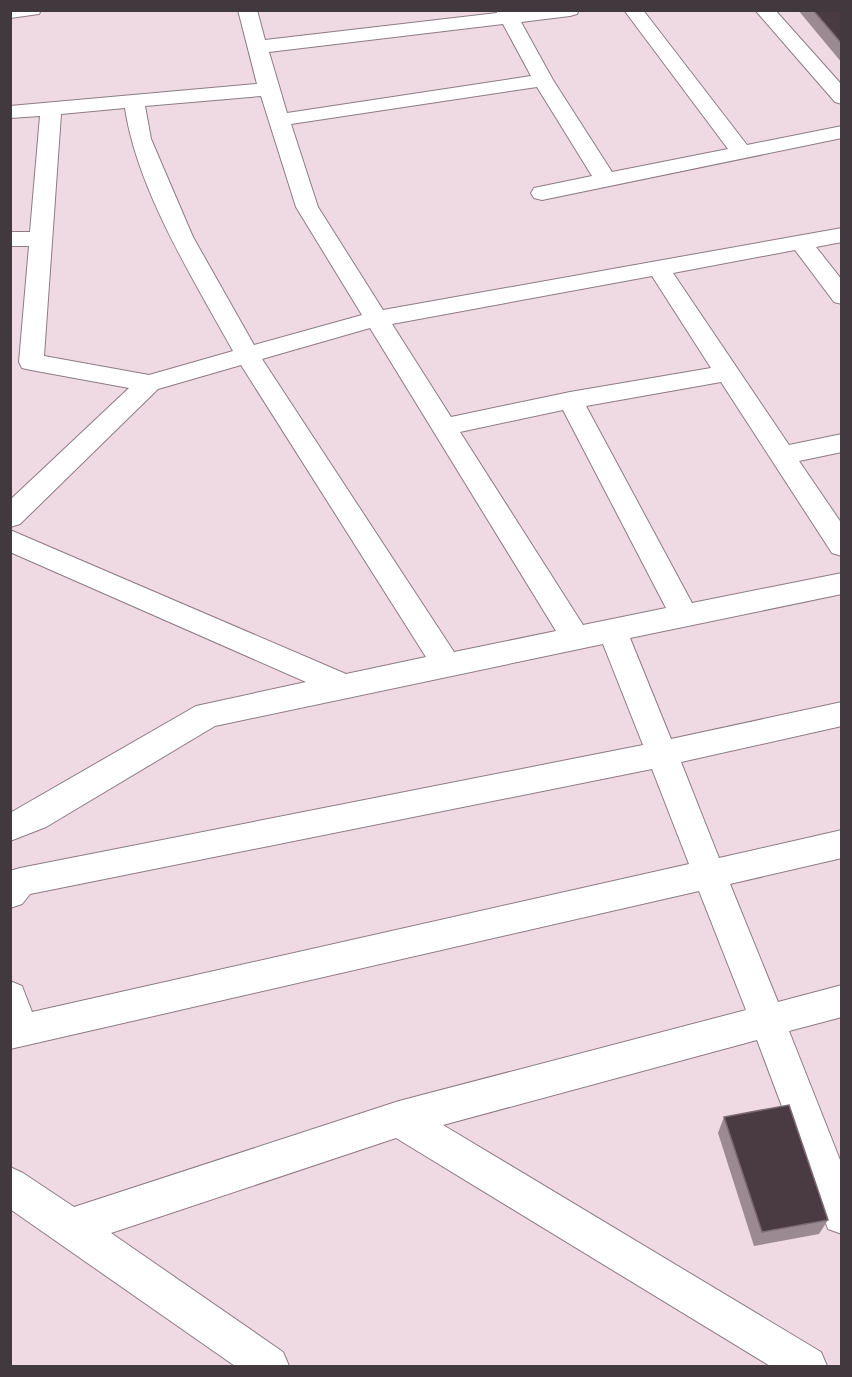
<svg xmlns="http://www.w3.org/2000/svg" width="852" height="1377" viewBox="0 0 852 1377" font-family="'DejaVu Sans',sans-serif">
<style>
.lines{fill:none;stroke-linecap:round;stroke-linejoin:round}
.minor-casing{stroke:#8e7b84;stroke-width:2}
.minor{fill:#fff;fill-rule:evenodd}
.wall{fill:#9c8a92}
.building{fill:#4a3a41;stroke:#7c6a72;stroke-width:1.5}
</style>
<rect width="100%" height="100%" fill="#efdae3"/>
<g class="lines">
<g class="minor-casing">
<g id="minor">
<polygon points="10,10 41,10 39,14 10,18"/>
<path d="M 238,10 L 257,10 L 265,40 L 497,13 L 496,10 L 579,10 L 577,14 L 570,16 L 521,22 L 553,80 L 612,172 L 728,149 L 624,10 L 643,10 L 747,145 L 842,126 L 842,138 L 542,200 L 534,198 L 531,193 L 534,188 L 592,176 L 537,87 L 291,124 L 318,207 L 383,310 L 842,228 L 842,242 L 816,247 L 842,280 L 842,304 L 834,302 L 795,250 L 673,273 L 789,445 L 842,434 L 842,452 L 799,461 L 842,524 L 842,556 L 832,553 L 721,382 L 586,406 L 692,603 L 842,573 L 842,594 L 630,638 L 671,739 L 842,702 L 842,726 L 681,762 L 719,858 L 842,830 L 842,858 L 730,884 L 778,1002 L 842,985 L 842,1017 L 789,1031 L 842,1165 L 842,1234 L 828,1229 L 757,1040 L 443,1125 L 821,1352 L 827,1366 L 770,1366 L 396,1138 L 111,1233 L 283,1352 L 289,1366 L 235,1366 L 10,1209 L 10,1167 L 23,1173 L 74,1207 L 399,1101 L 746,1010 L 699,891 L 10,1049 L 10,981 L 22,986 L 32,1012 L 689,864 L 652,769 L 30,894 L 22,904 L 10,908 L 10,871 L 20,868 L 643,745 L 603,644 L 215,726 L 46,827 L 10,841 L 10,813 L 196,706 L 306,682 L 10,552 L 10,530 L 346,674 L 426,657 L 241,365 L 158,389 L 20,524 L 10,527 L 10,500 L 129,388 L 31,370 L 22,368 L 19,362 L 29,246 L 10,246 L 10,232 L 30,232 L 40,116 L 10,118 L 10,106 L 257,84 ZM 503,24 L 531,76 L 287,113 L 269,52 ZM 261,96 L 296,207 L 362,315 L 254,345 L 193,237 L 151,139 L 145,106 ZM 125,108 C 137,189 193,279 233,351 L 149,375 L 44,356 L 61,114 ZM 652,276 L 711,368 L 570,392 L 451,417 L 392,324 ZM 370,328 L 556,631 L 454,652 L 262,359 ZM 563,410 L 666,608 L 583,625 L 460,432 Z"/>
<polygon points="755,10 775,10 842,85 842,104 835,102"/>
</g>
</g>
<use href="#minor" class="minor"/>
</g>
<g class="wall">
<polygon points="798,10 842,10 842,63"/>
<polygon points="724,1117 828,1220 819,1234 754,1246 718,1133"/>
</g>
<g class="building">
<polygon points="813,10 842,10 842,44"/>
<polygon points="789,1105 828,1220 762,1232 724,1117"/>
</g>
<rect width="852" height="1377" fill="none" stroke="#41393d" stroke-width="24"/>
</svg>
